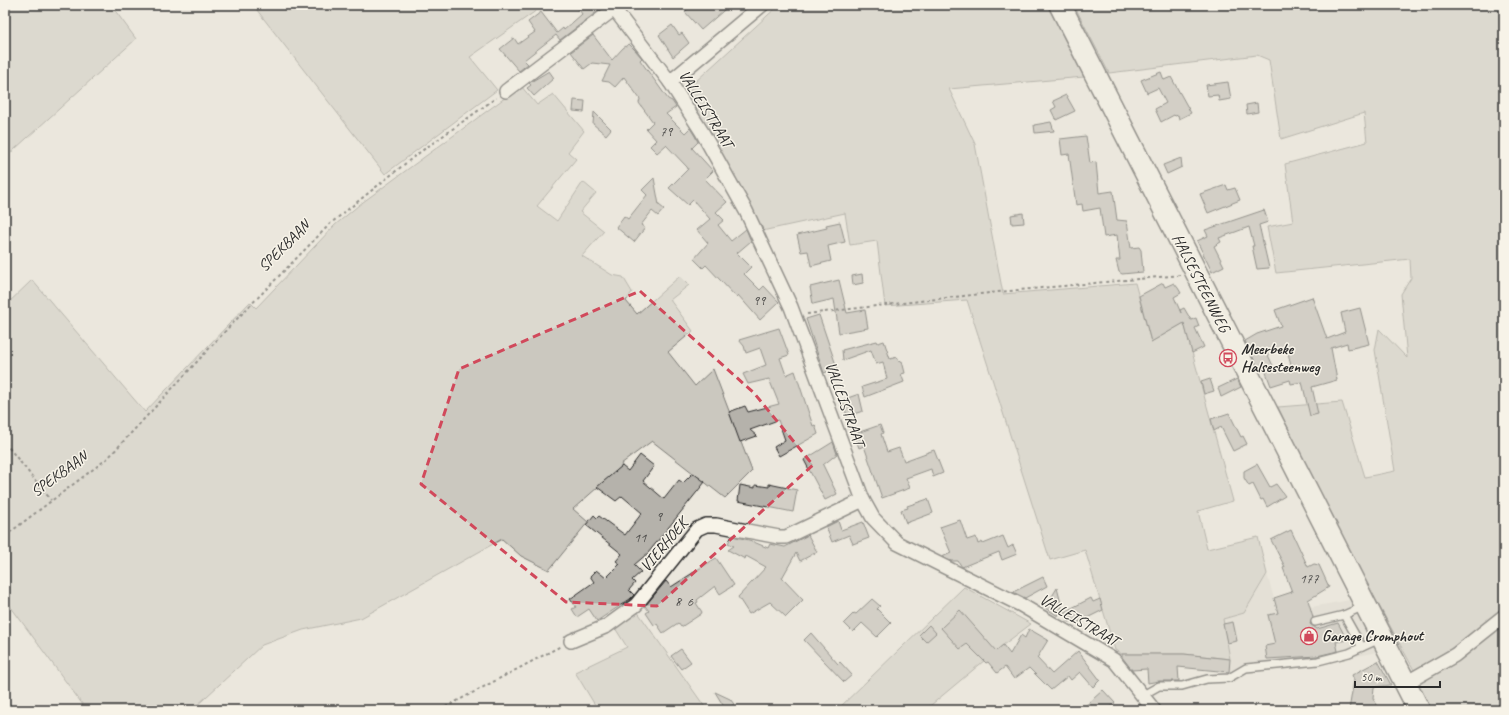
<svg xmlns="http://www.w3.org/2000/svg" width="1509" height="715" viewBox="0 0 1509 715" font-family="Caveat,sans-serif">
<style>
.built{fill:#dbd7ce}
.green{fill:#cbc8bf;stroke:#7b7a75}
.building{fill:#b5b2ab;stroke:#2b2b2b;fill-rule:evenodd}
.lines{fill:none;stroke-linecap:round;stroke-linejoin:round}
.lane-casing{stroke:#2b2b2b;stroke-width:10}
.street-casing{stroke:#2b2b2b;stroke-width:16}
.primary-casing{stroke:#2b2b2b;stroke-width:24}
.path{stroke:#2b2b2b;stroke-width:2;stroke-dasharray:3 3;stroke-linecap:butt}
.lane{stroke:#f7f3e8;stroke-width:7}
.street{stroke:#f7f3e8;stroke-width:13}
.primary{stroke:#f7f3e8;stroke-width:21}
.marked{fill:none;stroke:#d1495b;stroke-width:3;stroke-dasharray:8 5;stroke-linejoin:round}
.labels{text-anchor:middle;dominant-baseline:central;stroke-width:3;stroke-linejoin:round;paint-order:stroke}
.number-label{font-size:14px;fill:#4e4d4b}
.street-label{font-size:16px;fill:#2b2b2b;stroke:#f7f3e8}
.poi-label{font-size:16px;font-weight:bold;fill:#2b2b2b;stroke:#f7f3e8;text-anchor:start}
</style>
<rect width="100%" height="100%" fill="#ebe7dd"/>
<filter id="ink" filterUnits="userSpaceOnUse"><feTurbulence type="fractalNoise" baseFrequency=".025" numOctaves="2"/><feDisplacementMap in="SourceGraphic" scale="8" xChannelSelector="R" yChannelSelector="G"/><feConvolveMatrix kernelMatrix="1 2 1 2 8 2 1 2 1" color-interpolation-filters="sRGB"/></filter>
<g filter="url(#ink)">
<polygon class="built" points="1267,574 1278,613 1350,600 1377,652 1297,668 1252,670 1236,681 1219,683 1222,658 1230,659 1223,619 1244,613"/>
<g class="green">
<polygon points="5,5 111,5 136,39 5,158"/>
<polygon points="253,5 537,5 540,8 470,57 497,90 385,174"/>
<polygon points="779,5 1047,5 1084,77 949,89 975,144 1003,294 1135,283 1151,342 1184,323 1233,501 1198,511 1207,549 1258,537 1267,574 1244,613 1223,619 1230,659 1184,654 1122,654 1115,650 1085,550 1050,560 967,300 885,306 877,241 850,245 845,213 762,231 690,96 691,88 695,82"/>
<polygon points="1074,5 1504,5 1504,608 1452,648 1414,670 1340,534 1278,407 1342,402 1365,477 1395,471 1375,350 1379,329 1407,358 1401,294 1411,278 1410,259 1276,273 1267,227 1293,222 1285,164 1367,142 1364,113 1281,139 1269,60 1257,55 1109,73"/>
<polygon points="521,86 537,105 553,94 584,131 568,152 576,159 537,206 557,221 583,182 596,193 580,212 604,231 582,256 612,275 623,277 632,292 626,301 637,314 680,276 689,285 670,300 693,331 668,352 695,386 713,369 752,471 725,498 652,441 621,464 622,466 573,509 588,522 549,570 521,556 502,539 361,618 303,630 262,645 192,710 79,710 83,705 5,599 5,306 32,280 145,412 250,302 256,308 335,225 359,205"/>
<polygon points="964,587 1031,624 1003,645 925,710 837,710"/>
<polygon points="637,611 707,710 598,710 575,672 627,647 615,628"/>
<polygon points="1504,622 1504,710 1428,710 1415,684"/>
</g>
<g class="building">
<polygon points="576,5 599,5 602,8 560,40 556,35 524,60 528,64 519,71 500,49 514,38 518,44 535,32 528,22 541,12 557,33 563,28 564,30 582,14"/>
<polygon points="692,5 730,5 701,30 685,12"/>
<polygon points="672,25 679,35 682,33 689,43 673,57 659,35"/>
<polygon points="593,35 612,60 623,48 629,44 635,50 642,58 640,60 668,99 672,101 676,107 666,114 685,133 690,128 695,136 698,142 692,148 713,171 705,179 727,202 716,212 724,220 718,225 731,241 746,229 751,241 737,253 751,267 744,274 760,290 764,286 779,302 760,320 738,295 736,297 706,265 703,268 694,259 708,243 697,230 710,219 693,200 688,205 669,188 688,169 687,167 666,145 657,153 650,146 656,140 646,129 653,122 639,103 640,99 624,77 615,87 609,82 602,81 610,65 592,63 584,69 571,52"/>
<polygon points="549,71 554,78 534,96 527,88 531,85 529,83"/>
<polygon points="1161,72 1164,80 1171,77 1191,113 1179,119 1178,115 1175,116 1174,115 1161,122 1155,109 1166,103 1158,88 1147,93 1141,80"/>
<polygon points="1228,82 1231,99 1219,101 1218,95 1208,96 1206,85"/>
<polygon points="1066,95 1075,111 1056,120 1051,110 1056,107 1053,101"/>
<polygon points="574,100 585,101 584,112 573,111"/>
<polygon points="1257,103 1258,112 1247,114 1246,105"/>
<polygon points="594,112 611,129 606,135 593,124"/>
<polygon points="1051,122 1054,131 1035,133 1034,125"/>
<polygon points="1086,136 1090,163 1096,162 1099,193 1113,191 1117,220 1127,221 1131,248 1139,247 1141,250 1143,272 1122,274 1119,272 1116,260 1120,260 1117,235 1104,237 1100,208 1083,211 1082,204 1076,205 1069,154 1062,155 1060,139"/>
<polygon points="1181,158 1182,167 1167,174 1163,165"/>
<polygon points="654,178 659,205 664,209 658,216 652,211 641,225 645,228 634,242 616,227 624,216 628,219 647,195 642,190"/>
<polygon points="1226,185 1228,190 1235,188 1240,200 1208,213 1200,194"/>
<polygon points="1264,210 1268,222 1259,225 1269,268 1257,269 1252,246 1254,246 1249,227 1219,238 1221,242 1214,246 1224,266 1212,272 1197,241 1208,236 1205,230"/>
<polygon points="1023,213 1024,223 1012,224 1011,215"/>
<polygon points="840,222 845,242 828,246 831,261 811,266 808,251 801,252 797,235 827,228 826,225"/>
<polygon points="862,274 863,283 853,285 852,276"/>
<polygon points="839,280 847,313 865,310 868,328 839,333 834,299 813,304 810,287"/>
<polygon points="1163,283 1165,287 1174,283 1178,288 1181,293 1174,297 1181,313 1180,310 1184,308 1191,320 1196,318 1199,326 1195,328 1204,347 1192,353 1184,323 1151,342 1139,296"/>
<path d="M 1312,297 L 1327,339 L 1345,332 L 1341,313 L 1360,308 L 1369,344 L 1348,349 L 1347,343 L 1331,348 L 1337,380 L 1312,387 L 1318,414 L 1310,416 L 1302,382 L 1291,384 L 1290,380 L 1271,386 L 1264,367 L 1259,370 L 1245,341 L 1257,334 L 1281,326 L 1275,310 ZM 1287,348 L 1291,366 L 1275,370 L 1267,353 Z"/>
<polygon points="819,315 837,368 824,373 806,319"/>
<polygon points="779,328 789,355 780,358 786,375 795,371 813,426 815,425 818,434 779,456 774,447 785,440 778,420 750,430 757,436 740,442 729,412 745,406 748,412 779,404 769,379 748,384 743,374 766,365 760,348 746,353 744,346 739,340"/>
<polygon points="877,341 878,343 884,341 890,359 897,357 899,362 902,361 905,373 901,374 904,382 865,397 862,387 887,379 883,362 876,364 871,350 843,360 842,350"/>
<polygon points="1210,379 1214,391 1204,394 1201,382"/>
<polygon points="1237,379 1241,387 1221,397 1218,388"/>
<polygon points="859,394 863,411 847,416 842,400"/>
<polygon points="1229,413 1241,437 1243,436 1247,444 1233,451 1221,427 1214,431 1211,419"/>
<polygon points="880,425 883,433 881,434 887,452 899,448 904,461 934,450 943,473 933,477 931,469 906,478 910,488 882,498 864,446 859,448 854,434"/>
<polygon points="833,442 837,454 823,465 837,494 825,500 804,460"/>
<polygon points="640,455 654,466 643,481 664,499 679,480 683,483 693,473 705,482 648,553 634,565 641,572 632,580 635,583 629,590 634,595 630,599 597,621 589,609 577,617 572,609 576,607 570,599 594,582 590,576 596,570 606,578 620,564 616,561 622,554 586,525 594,515 597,518 599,516 625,535 642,513 622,496 616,501 597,487 622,466 628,471"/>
<polygon points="1257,464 1270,487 1276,484 1285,496 1267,507 1263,499 1261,500 1253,484 1249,486 1244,478 1244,471"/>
<polygon points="769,484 797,490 793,512 738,501 740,485 755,488 755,485 769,487"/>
<polygon points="928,499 933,513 906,523 901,510 908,508 907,506"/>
<polygon points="960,520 967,540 976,537 978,544 982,542 983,544 1003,536 1008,548 1013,545 1017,554 1002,560 999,552 962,567 958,561 951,561 942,557 951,553 940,527"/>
<polygon points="838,521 841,530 863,522 869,538 853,544 849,535 832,542 826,527"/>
<polygon points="1291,530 1308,567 1314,564 1319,565 1329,587 1308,600 1313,617 1310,624 1317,629 1338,623 1347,640 1336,642 1338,651 1317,656 1267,659 1265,646 1275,644 1268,615 1278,613 1274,598 1292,592 1283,568 1285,567 1271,540"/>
<polygon points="808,535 817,552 800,561 796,553 782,578 803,600 786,617 770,602 749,614 738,597 766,567 746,556 745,559 728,550 734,546 728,543 732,536 749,540 768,548 770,544 785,547"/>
<polygon points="716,558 734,585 720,594 715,586 697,600 698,602 696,603 702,612 701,614 681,627 678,623 663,633 657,624 654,625 646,613 649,611 645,606 666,581 671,587"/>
<polygon points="1043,577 1047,586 1025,598 1013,592"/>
<polygon points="1057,588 1062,607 1058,616 1045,608"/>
<polygon points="1091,598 1093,602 1100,599 1103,610 1077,623 1075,620 1069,622 1064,612"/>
<polygon points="872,599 880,606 877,609 891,623 877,637 862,623 853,632 844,623 854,613 856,614"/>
<polygon points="960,610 996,651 1003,645 1010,654 1021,635 1025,638 1029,629 1048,640 1037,658 1052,674 1078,651 1100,680 1093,687 1080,672 1071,680 1068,676 1051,690 1029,668 1014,679 1005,667 997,673 988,662 986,663 967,644 960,649 941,628"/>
<polygon points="1233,622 1237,641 1227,643 1223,624"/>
<polygon points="929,625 936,633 926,642 919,635"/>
<polygon points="811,633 838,664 840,662 852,675 844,682 804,640"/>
<polygon points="681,649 691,662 681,669 671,656"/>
<polygon points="1122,654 1184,654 1230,659 1229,672 1178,667 1179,681 1159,681 1148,683 1147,669 1132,670 1122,657"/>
<polygon points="1378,661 1391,685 1374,687 1373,698 1380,710 1349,710 1354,680 1352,675"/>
<polygon points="1103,690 1115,703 1107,710 1081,710"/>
<polygon points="715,692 730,699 734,704 726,710"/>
</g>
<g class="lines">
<g class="lane-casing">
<g id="lane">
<polyline points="1315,622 1344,615"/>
<polyline points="1362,647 1344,615 1364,606"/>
<polyline points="1143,695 1159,686 1182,686 1207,679 1229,678 1246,668 1318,661 1349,653 1382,638"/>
</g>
</g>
<g class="street-casing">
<g id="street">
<polyline points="611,5 670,82 702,132 746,211 791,307 863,500 873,518 897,543 1021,605 1114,660 1154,710"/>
<polyline points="670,82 762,5"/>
<polyline points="506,91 614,9"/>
<polyline points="571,641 607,626 636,605 697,529 706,525 716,525 779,537 786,537 863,500"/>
<polyline points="1406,683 1455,655 1504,616"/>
</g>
</g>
<g class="primary-casing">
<polyline id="primary" points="1060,5 1419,710"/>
</g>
<g class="path">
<polyline points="807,314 998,292 1181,275"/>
<polyline points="5,443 51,500"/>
<polyline points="5,536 108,458 230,326 331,223 416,155 496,98"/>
<polyline points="440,710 561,646"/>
</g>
<use href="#lane" class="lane"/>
<use href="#street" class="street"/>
<use href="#primary" class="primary"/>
</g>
</g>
<path d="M0 0H1509V715H0ZM 640,291 L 754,393 L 813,465 L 657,606 L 566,602 L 421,484 L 459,369 Z" fill="#ebe7dd" fill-opacity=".55" fill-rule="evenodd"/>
<path class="marked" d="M 640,291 L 754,393 L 813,465 L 657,606 L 566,602 L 421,484 L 459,369 Z"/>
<defs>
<g id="bus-ring" transform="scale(0.9)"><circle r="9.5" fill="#f7f3e8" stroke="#d1495b" stroke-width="1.5"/><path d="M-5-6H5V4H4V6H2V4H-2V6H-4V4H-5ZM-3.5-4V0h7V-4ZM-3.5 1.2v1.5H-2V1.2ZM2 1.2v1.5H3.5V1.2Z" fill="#d1495b"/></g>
<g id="shop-ring" transform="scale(0.9)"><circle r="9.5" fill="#f7f3e8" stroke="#d1495b" stroke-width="1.5"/><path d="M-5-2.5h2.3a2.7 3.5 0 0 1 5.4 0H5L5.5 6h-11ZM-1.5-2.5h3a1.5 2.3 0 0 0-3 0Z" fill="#d1495b"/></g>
</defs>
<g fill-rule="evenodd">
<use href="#bus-ring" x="1228" y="358"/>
<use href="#shop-ring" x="1309" y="636"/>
</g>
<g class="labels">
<g class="number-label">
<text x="666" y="131">79</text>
<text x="759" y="300">99</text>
<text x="659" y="516">9</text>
<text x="640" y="537">11</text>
<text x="1309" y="578">177</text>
<text x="678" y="601">8</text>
<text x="690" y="601">6</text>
</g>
<g class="street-label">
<text transform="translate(706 109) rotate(58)">VALLEISTRAAT</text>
<text transform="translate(284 246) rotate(-45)">SPEKBAAN</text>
<text transform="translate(1201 283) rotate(63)">HALSESTEENWEG</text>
<text transform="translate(845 404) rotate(70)">VALLEISTRAAT</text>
<text transform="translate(59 474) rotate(-36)">SPEKBAAN</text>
<text transform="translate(664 545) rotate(-50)">VIERHOEK</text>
<text transform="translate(1079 620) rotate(30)">VALLEISTRAAT</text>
</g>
<g class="poi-label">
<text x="1241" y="349">Meerbeke<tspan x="1241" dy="18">Halsesteenweg</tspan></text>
<text x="1322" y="636">Garage Cromphout</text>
</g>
</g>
<rect width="1509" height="715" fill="none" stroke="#f7f3e8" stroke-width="20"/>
<rect x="10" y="10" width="1489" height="695" fill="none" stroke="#2b2b2b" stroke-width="1.5" filter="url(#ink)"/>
<path d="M1355 681v6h85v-6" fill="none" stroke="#2b2b2b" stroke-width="2"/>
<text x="1361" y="681" font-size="12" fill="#2b2b2b" stroke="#f7f3e8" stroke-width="3" paint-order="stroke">50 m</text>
</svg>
